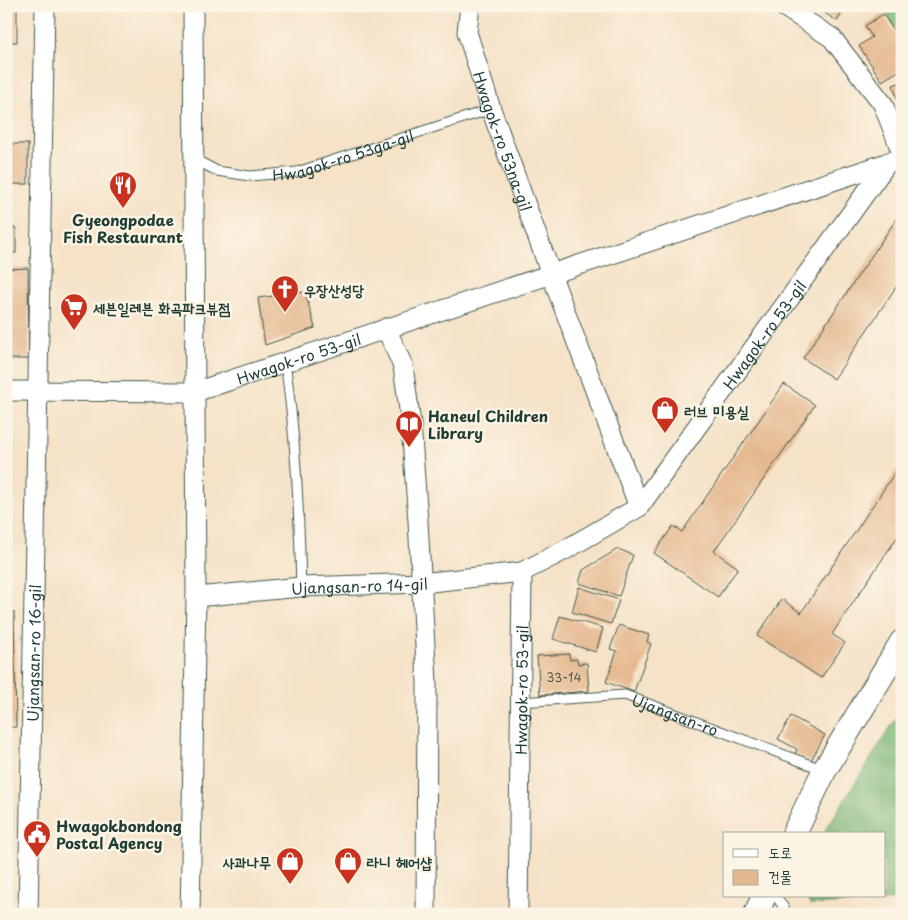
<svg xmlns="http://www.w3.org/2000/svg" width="908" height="920" viewBox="0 0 908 920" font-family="'Playpen Sans','Poor Story',sans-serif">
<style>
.forest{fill:#78b474;stroke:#4c7854}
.building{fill:#e5b990}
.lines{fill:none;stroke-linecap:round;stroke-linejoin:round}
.service-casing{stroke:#3f564a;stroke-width:11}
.minor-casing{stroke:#3f564a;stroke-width:21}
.tertiary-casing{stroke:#3f564a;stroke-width:26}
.service{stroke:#fff;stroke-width:9}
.minor{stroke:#fff;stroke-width:19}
.tertiary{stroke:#fff;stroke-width:24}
.labels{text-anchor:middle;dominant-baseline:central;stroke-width:5;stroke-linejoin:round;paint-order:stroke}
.number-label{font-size:12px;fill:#505c4b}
.street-label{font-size:15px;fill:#1f3d34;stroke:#fcf5e5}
.poi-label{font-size:15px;font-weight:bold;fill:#1f3d34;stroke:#fcf5e5;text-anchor:start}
</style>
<rect width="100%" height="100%" fill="#fcf5e5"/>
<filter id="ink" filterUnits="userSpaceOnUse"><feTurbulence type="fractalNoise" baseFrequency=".02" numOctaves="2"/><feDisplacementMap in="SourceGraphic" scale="10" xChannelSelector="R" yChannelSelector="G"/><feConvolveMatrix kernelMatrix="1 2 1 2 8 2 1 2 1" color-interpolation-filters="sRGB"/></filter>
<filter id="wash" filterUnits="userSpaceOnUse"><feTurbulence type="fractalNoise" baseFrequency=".0096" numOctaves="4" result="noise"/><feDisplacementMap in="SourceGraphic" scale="20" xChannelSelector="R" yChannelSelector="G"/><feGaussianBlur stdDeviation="1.12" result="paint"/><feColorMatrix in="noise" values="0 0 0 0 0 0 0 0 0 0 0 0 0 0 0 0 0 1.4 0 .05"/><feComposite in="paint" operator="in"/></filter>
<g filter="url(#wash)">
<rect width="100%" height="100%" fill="#f5e2c7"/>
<g class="forest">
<polygon points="882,6 902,6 902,38"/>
<polygon points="902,709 902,900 810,905 806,896 884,896 884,834 823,834"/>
</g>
<g id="blocks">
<g class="building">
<rect x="6" y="6" width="11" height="36"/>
<polygon points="814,6 846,6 837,21"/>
<polygon points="883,14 902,43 902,69 882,81 859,46 872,37 865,26"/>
<polygon points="902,82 902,112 901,112 893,85"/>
<rect x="6" y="144" width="22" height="40"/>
<polygon points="899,215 902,217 902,278 834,379 803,358"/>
<rect x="6" y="228" width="10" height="25"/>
<polygon points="28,268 29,359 6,359 6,269"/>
<polygon points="305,292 315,328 265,345 258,298"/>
<polygon points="784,384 815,405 714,551 738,568 718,597 654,553 673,526 682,532"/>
<polygon points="900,465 902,466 902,530 832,634 845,643 821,678 757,636 782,599 801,613"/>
<polygon points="618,549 633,555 619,596 579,583 583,570"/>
<polygon points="579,587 619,600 611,624 572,612"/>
<polygon points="14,612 16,727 6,727 6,613"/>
<polygon points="560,616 603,628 596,652 553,639"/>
<polygon points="619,625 649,635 647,642 651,644 634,692 606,682 617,651 610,649"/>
<polygon points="569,654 570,660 577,659 578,664 587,663 589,691 540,695 537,656"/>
<polygon points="791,716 825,735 810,762 795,754 797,749 778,739"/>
</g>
</g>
</g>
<g filter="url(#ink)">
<use href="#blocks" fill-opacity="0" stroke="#3f564a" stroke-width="1"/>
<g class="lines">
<g class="service-casing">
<g id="service">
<path id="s1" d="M 194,159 L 217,171 L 250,176 L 297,172 L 491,109"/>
<path d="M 285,362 C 296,437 299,512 301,587"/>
<path id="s2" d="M 520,702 L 625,695 L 824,770"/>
<polyline points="776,896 788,914"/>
</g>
</g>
<g class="minor-casing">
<g id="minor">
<path id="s3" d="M 470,6 L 467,32 L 491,109 L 551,274 L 639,507"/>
<polyline points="783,6 832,38 883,104 902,153"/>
<polyline points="386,328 403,366 411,424 418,521 427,682 426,914"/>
<path id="s4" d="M 6,391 L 195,392 L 902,158"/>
<path id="s5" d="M 196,597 L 301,587 L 422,583 L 522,572"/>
<path id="s6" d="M 28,914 L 45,6"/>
<polyline points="190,914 196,597 193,6"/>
<path id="s7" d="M 518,914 L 522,572 L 565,550 L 639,507 L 888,162"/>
</g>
</g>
<g class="tertiary-casing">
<g id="tertiary">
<polyline points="794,834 824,771 902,642"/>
<polyline points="756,914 764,896"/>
</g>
</g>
<use href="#service" class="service"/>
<use href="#minor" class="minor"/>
<use href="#tertiary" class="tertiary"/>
</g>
</g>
<defs>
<g id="restaurant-pin" transform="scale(1.4375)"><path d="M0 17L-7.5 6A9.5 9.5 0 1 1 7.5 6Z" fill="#c8321e" stroke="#fcf5e5"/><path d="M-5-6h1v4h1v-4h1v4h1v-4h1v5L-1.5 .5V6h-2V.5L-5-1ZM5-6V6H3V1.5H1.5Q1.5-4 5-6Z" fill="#fff"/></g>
<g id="church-pin" transform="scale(1.4375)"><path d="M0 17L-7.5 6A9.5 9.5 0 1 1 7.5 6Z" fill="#c8321e" stroke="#fcf5e5"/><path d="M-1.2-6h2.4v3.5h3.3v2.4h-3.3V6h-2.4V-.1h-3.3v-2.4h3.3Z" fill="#fff"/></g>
<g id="supermarket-pin" transform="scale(1.4375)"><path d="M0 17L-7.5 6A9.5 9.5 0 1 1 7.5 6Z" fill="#c8321e" stroke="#fcf5e5"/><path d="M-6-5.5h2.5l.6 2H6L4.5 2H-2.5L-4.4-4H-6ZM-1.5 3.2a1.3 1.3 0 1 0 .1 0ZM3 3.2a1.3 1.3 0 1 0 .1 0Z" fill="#fff"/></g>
<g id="shop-pin" transform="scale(1.4375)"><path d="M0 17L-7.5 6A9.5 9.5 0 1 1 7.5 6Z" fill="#c8321e" stroke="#fcf5e5"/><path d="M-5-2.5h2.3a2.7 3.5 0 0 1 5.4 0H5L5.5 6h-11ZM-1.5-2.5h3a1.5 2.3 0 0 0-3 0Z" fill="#fff"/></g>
<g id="library-pin" transform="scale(1.4375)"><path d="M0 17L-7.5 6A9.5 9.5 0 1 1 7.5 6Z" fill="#c8321e" stroke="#fcf5e5"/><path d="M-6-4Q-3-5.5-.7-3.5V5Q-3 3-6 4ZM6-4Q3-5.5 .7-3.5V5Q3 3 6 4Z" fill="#fff"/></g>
<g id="civic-pin" transform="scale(1.4375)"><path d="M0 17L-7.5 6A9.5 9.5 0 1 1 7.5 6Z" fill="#c8321e" stroke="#fcf5e5"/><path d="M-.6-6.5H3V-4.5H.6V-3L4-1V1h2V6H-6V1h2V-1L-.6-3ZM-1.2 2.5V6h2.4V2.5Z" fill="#fff"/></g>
</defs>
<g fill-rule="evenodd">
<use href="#restaurant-pin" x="123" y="185"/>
<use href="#church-pin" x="285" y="289"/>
<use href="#supermarket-pin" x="74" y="307"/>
<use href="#shop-pin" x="665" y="410"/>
<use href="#library-pin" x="409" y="424"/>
<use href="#civic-pin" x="37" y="834"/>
<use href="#shop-pin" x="290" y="861"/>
<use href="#shop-pin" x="348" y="861"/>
</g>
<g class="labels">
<g class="number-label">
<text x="564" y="677">33-14</text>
</g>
<g class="street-label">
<text stroke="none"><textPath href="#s3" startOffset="141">Hwagok-ro 53na-gil</textPath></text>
<text stroke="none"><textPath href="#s1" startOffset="155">Hwagok-ro 53ga-gil</textPath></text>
<text stroke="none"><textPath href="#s7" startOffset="689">Hwagok-ro 53-gil</textPath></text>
<text stroke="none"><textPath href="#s4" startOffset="298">Hwagok-ro 53-gil</textPath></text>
<text stroke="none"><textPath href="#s5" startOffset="164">Ujangsan-ro 14-gil</textPath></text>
<text stroke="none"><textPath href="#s6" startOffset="261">Ujangsan-ro 16-gil</textPath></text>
<text stroke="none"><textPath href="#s7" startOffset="224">Hwagok-ro 53-gil</textPath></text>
<text stroke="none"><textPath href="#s2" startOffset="159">Ujangsan-ro</textPath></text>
</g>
<g class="poi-label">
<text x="123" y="219" text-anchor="middle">Gyeongpodae<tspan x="123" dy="17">Fish Restaurant</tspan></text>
<text x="304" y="289">우장산성당</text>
<text x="93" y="307">세븐일레븐 화곡파크뷰점</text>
<text x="684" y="410">러브 미용실</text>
<text x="428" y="415">Haneul Children<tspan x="428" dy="17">Library</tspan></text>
<text x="56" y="825">Hwagokbondong<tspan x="56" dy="17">Postal Agency</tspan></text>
<text x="271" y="861" text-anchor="end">사과나무</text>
<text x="367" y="861">라니 헤어샵</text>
</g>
</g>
<rect width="908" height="920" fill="none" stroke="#fcf5e5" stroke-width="25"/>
<rect x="723" y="832" width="162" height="65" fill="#fcf5e5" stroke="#a4ab9e"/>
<rect x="733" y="849" width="25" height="8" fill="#ffffff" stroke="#a4ab9e"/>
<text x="768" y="858" font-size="15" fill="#1f3d34">도로</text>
<rect x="733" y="870" width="25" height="15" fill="#e5b990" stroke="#a4ab9e"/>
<text x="768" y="882" font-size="15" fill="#1f3d34">건물</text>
</svg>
